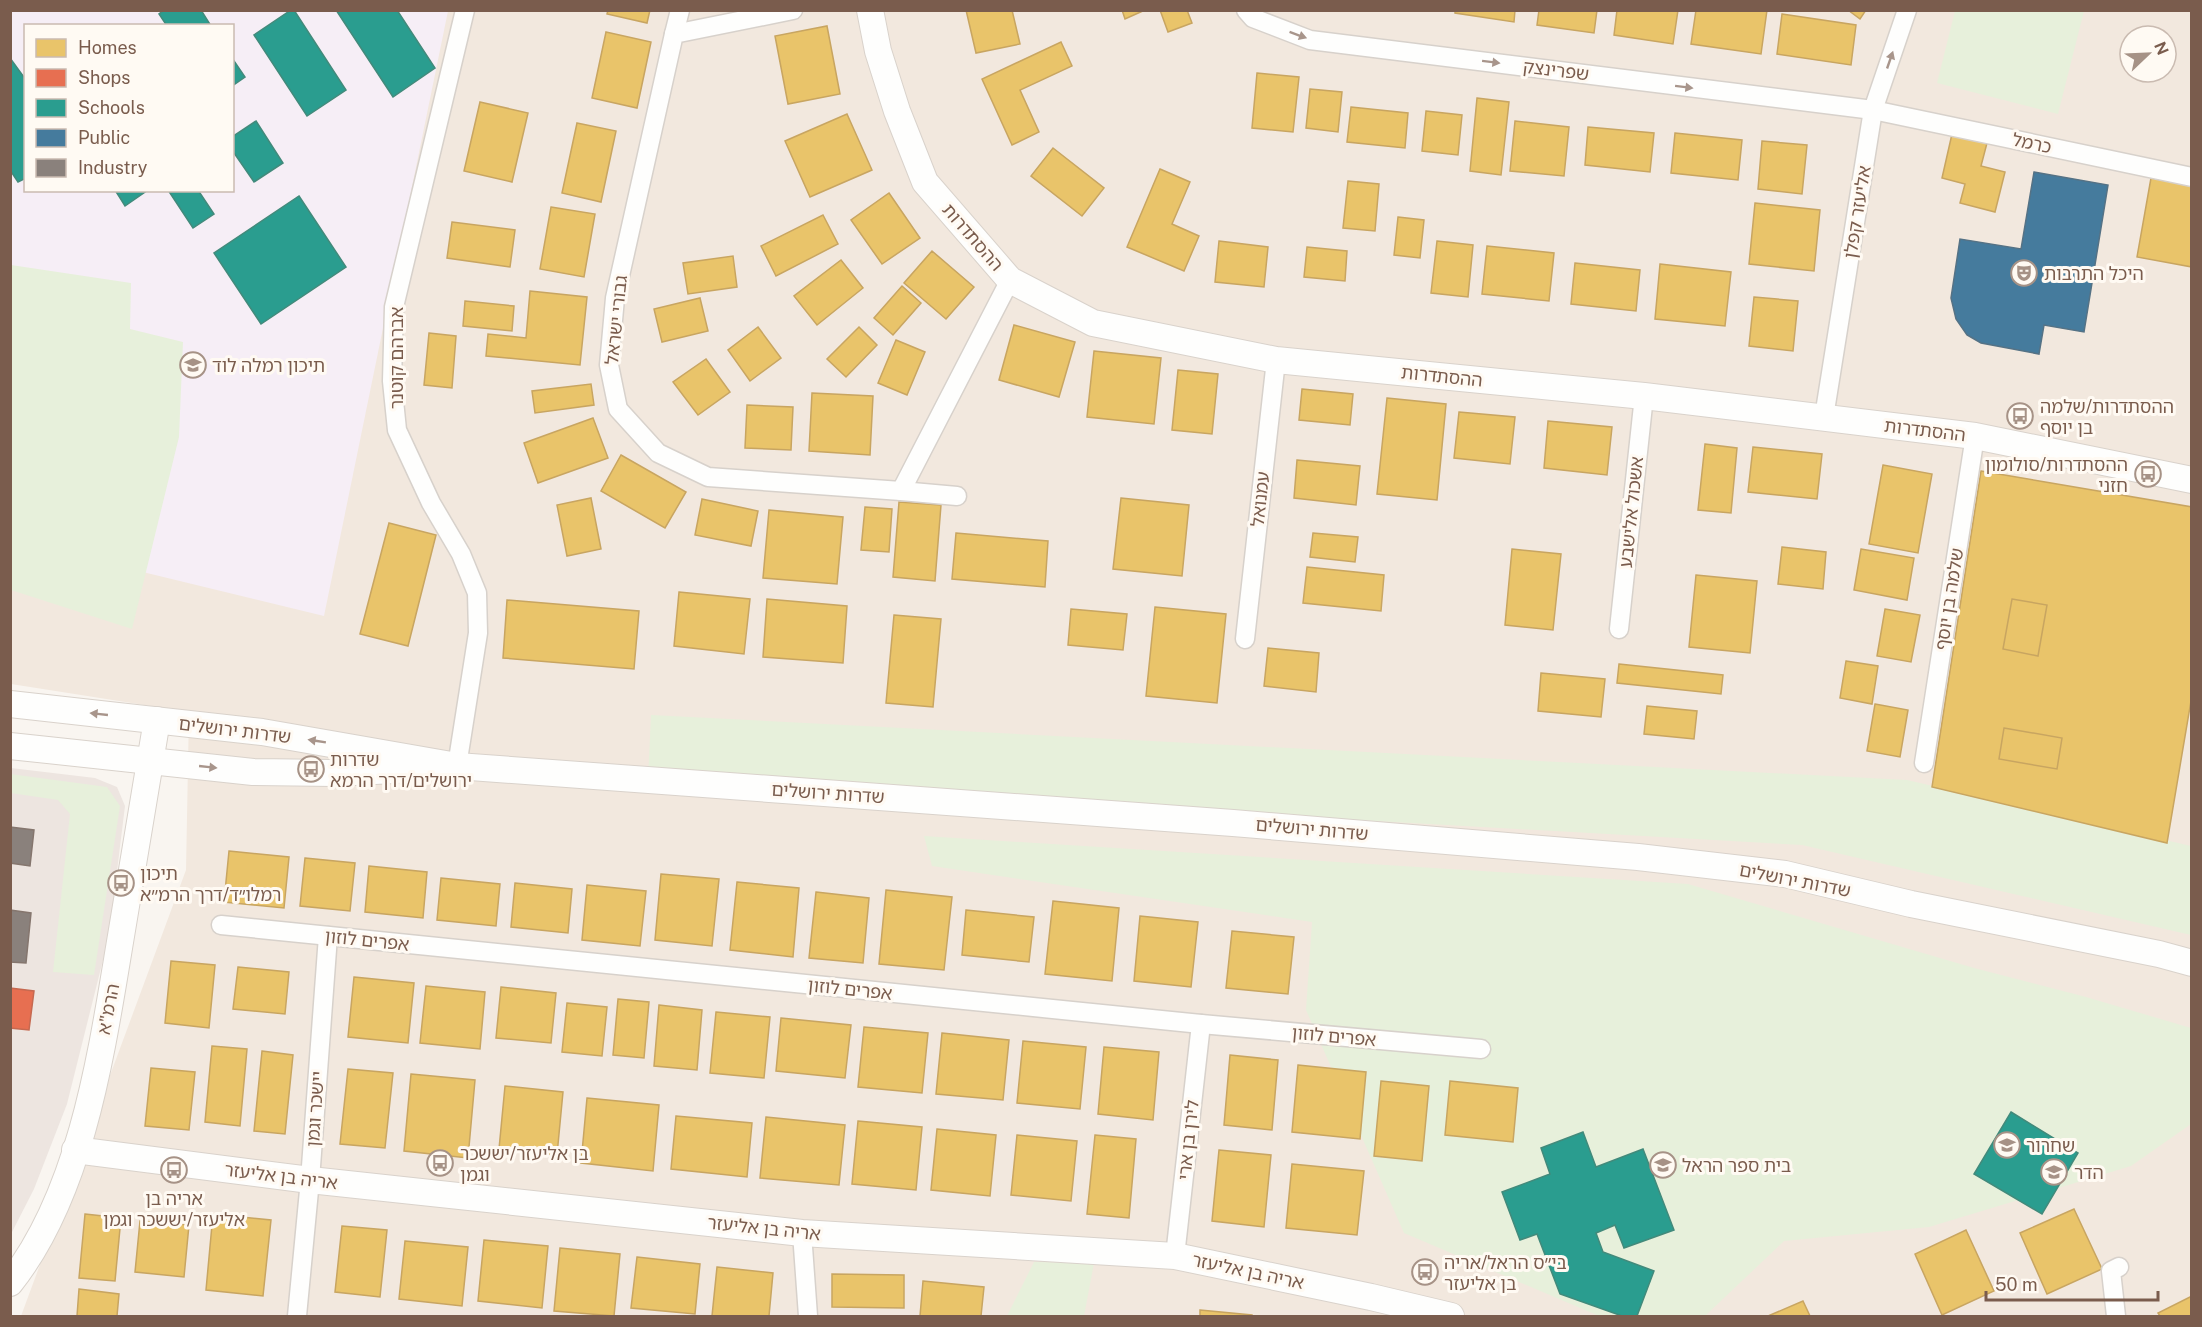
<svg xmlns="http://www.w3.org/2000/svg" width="2202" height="1327" viewBox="0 0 2202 1327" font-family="'Public Sans','Noto Sans Hebrew',sans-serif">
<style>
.residential{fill:#f2e8de;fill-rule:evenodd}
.industrial{fill:#ede5e0}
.education{fill:#f6eef6;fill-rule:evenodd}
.green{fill:#e7f0db}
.homes{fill:#e9c46a;stroke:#c8a561;stroke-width:1.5}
.shops{fill:#e76f51;stroke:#c66950;stroke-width:1.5}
.schools{fill:#2a9d8f;stroke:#428a7b;stroke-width:1.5}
.public{fill:#457b9d;stroke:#557285;stroke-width:1.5}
.industry{fill:#8a817c;stroke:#85766e;stroke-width:1.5}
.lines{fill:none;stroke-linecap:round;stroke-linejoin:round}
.street-casing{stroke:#d7d1cb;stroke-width:21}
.secondary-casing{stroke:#d9d2cb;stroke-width:28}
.street{stroke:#fefefd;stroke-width:18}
.secondary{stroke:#fefefd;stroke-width:26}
.oneway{fill:#a8958b}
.labels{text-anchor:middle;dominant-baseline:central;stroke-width:6;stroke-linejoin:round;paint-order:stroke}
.street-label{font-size:18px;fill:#7a5c4d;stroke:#fffaf3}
.poi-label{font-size:18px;fill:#7a5c4d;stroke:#fffaf3;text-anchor:start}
</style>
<rect width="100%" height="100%" fill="#f9f5f0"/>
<path class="residential" d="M 10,11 L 2191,11 L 2191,1316 L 21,1316 L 186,870 L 189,712 L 11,684 ZM 26,26 L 232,26 L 232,190 L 26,190 ZM 2130,36 L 2166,36 L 2166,72 L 2130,72 Z"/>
<polygon class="industrial" points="11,768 95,778 117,787 125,806 109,936 67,1104 34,1189 11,1234"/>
<path class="education" d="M 11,11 L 448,11 L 324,616 L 11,540 ZM 26,26 L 232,26 L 232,190 L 26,190 Z"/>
<g class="green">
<polygon points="1955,11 2084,11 2058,114 1937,83"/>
<polygon points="11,265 131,283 130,329 183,342 179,437 132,629 11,590"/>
<polygon points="651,715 1907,780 2191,846 2191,935 1802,845 648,780"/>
<polygon points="10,774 107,787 120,806 94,975 53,972 70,814 58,800 11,793"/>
<polygon points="924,836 1688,884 1974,968 2086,997 2191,1028 2191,1124 2131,1166 1929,1227 1784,1241 1705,1316 1599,1316 1404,1233 1306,1010 1312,922 932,866"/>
<polygon points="1034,1262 1094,1263 1084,1316 1007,1316"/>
</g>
<g class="homes">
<polygon points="608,10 650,10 647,23 607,14"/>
<polygon points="966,10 1012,10 1020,44 976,53"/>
<polygon points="1122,10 1145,10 1125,19"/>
<polygon points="1160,10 1187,10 1192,23 1168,32"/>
<polygon points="1455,10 1515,10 1514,22 1455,13"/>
<polygon points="1539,10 1597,10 1594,33 1537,25"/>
<polygon points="1617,10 1678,10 1673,44 1614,35"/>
<polygon points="1696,10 1767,10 1761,54 1691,44"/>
<polygon points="1848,10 1866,10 1860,19"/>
<polygon points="1782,14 1856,25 1851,65 1777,54"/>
<polygon points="827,26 840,94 788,104 775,36"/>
<polygon points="606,32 651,42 637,108 592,98"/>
<polygon points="1061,42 1072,66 1020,90 1039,132 1012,145 982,79"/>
<polygon points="1257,73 1299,77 1293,132 1252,128"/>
<polygon points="1310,89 1342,92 1338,132 1306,128"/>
<polygon points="1477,98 1509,102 1501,175 1470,171"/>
<polygon points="480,102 528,113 512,182 464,171"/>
<polygon points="1351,107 1408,113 1405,148 1347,142"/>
<polygon points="1426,111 1462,115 1458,155 1422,151"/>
<polygon points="847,114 872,170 810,197 785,141"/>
<polygon points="1515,121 1569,127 1564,176 1510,171"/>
<polygon points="577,123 616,131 601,202 562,193"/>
<polygon points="1588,127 1654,133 1650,172 1585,165"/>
<polygon points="1675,133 1742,140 1738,180 1671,173"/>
<polygon points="1952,134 1987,143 1981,166 2005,172 1995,212 1960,203 1965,184 1942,178"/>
<polygon points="1762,141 1807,145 1802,194 1758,189"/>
<polygon points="1053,148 1104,188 1082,216 1031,176"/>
<polygon points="1160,169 1190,182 1172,224 1199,236 1184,271 1127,247"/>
<polygon points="2151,178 2192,186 2192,267 2137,257"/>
<polygon points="1348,181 1379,184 1375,231 1343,228"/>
<polygon points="889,193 920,238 882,264 851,220"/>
<polygon points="1755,203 1820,210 1814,271 1749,264"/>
<polygon points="551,207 595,214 584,277 540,269"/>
<polygon points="823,215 838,244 776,276 761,246"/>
<polygon points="1398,217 1424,220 1420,258 1394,255"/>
<polygon points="452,222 515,230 510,267 447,258"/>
<polygon points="1219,241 1268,247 1264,287 1215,282"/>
<polygon points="1437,241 1473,245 1468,297 1431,293"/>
<polygon points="1487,246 1554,253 1549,301 1482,294"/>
<polygon points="1307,247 1347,251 1345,281 1304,277"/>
<polygon points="932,251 974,287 946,319 904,283"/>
<polygon points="733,256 737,287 688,294 683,263"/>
<polygon points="841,260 863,288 817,325 794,296"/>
<polygon points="1575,263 1640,270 1636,311 1571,304"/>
<polygon points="1660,264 1731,272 1725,326 1655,319"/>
<polygon points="902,286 921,303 893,335 874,318"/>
<polygon points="530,291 587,297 580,365 486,356 488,334 526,338"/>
<polygon points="1754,297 1798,301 1793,351 1749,346"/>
<polygon points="700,298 708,331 662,342 654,309"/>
<polygon points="465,301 514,306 512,331 463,326"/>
<polygon points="1014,325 1075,342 1059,397 999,380"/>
<polygon points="758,327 781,358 750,381 728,350"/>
<polygon points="859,327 877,345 846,377 827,359"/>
<polygon points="429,333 456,336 452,388 424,385"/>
<polygon points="896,340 925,352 907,395 878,383"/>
<polygon points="1094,351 1161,358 1154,424 1087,417"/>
<polygon points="706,359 730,392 698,415 673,382"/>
<polygon points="1178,370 1218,374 1212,434 1172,430"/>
<polygon points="591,384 594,405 535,413 532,391"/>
<polygon points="1302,389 1353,394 1350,425 1299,420"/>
<polygon points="812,393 873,396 870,455 809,451"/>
<polygon points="1387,398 1446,404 1437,500 1377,494"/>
<polygon points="747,405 793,407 791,450 745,448"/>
<polygon points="1459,412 1515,417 1510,464 1454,458"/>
<polygon points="593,418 608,458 538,483 524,443"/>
<polygon points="1548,421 1612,427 1607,475 1544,468"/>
<polygon points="1705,444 1737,448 1731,513 1698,510"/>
<polygon points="1753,447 1822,454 1817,499 1748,492"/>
<polygon points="621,455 686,492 665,528 601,491"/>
<polygon points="1297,460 1360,466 1356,505 1294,498"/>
<polygon points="1883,465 1932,474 1918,553 1869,544"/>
<polygon points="1981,471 2192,507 2192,695 2167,843 1932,787"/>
<polygon points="591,498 601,549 567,556 557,505"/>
<polygon points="1121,498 1189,505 1182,576 1113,569"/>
<polygon points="702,499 758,511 751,546 695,535"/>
<polygon points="899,502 941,505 935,581 893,577"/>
<polygon points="865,507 892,509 889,552 861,550"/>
<polygon points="769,510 843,517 837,584 763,578"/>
<polygon points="389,523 436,535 408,646 360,634"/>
<polygon points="956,533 1048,541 1045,587 952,579"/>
<polygon points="1313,533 1358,537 1355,562 1310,557"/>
<polygon points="1782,547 1826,552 1823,589 1778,584"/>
<polygon points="1512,549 1561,554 1553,630 1505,625"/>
<polygon points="1861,549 1914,558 1907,600 1854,590"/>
<polygon points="1307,567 1384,575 1381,611 1303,603"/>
<polygon points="1696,575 1757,581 1750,653 1689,647"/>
<polygon points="679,592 750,599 744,654 674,646"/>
<polygon points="767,599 847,606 843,663 763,657"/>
<polygon points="2012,599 2047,605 2038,656 2003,649"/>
<polygon points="507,600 639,611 634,669 503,658"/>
<polygon points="1155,607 1226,614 1217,703 1146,696"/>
<polygon points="1071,609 1127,614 1123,650 1068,645"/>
<polygon points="1885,609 1920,615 1911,662 1877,656"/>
<polygon points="894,615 941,619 933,707 886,703"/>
<polygon points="1268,648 1319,653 1316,692 1264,686"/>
<polygon points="1846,661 1878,666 1872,704 1840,698"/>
<polygon points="1619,664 1723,675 1721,694 1617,683"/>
<polygon points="1541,673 1605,679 1601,717 1538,711"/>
<polygon points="1875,704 1908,710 1900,757 1867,751"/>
<polygon points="1647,706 1697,711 1694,739 1644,734"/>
<polygon points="2004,728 2062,738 2057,769 1999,759"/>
<polygon points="229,851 289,857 284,908 224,902"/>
<polygon points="305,858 355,863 350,911 300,906"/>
<polygon points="369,866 427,872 423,918 365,912"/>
<polygon points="661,874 719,879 712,946 655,940"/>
<polygon points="441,878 500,884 496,926 437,920"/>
<polygon points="737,882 799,888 793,957 730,950"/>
<polygon points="515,883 572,889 568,933 511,927"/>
<polygon points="587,885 646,891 640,946 582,940"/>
<polygon points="886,890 952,897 944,970 879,964"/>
<polygon points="816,892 869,898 863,963 809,958"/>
<polygon points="1053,901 1119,908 1112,981 1045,974"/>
<polygon points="966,910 1034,917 1029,962 962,955"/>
<polygon points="1140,916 1198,922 1191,987 1134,981"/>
<polygon points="1232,931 1294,937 1288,994 1226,988"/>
<polygon points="171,961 215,965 209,1028 165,1023"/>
<polygon points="238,967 289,972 285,1014 233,1009"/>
<polygon points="354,977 414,983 408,1043 348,1037"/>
<polygon points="426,986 485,992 480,1049 420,1043"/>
<polygon points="501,987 556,993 551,1043 496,1038"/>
<polygon points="618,999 649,1002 644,1058 613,1055"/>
<polygon points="567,1003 607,1007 602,1056 562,1052"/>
<polygon points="659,1005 702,1010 697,1070 654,1066"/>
<polygon points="716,1012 770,1017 764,1078 710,1073"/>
<polygon points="781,1018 851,1025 845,1078 776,1071"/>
<polygon points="864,1027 928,1033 922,1093 858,1087"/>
<polygon points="942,1033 1009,1040 1003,1100 936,1094"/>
<polygon points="1023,1041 1086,1047 1080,1109 1017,1103"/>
<polygon points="212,1046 247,1049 240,1126 205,1122"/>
<polygon points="1104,1047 1159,1052 1153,1120 1098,1114"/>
<polygon points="262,1051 293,1055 285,1134 254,1131"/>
<polygon points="1230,1055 1278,1060 1272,1130 1224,1125"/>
<polygon points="1298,1065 1366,1072 1360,1139 1292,1132"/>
<polygon points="151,1068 195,1072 189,1130 145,1126"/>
<polygon points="348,1069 393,1073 385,1148 340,1144"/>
<polygon points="411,1074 475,1080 468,1158 404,1151"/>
<polygon points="1381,1081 1429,1086 1422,1161 1374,1156"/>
<polygon points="1450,1081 1518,1088 1513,1142 1445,1135"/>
<polygon points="505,1086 563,1092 557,1155 499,1149"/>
<polygon points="587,1098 659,1105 653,1171 581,1163"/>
<polygon points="676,1116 752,1123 747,1177 671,1169"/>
<polygon points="766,1117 845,1125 839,1185 760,1178"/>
<polygon points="858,1121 922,1127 916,1190 852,1184"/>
<polygon points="937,1129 996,1135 990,1196 931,1190"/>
<polygon points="1017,1135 1077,1141 1071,1201 1011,1195"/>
<polygon points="1095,1135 1136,1139 1129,1218 1087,1214"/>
<polygon points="1219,1150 1271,1155 1264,1227 1212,1221"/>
<polygon points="1292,1164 1364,1171 1357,1235 1286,1228"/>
<polygon points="2074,1209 2102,1269 2047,1294 2020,1233"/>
<polygon points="85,1214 121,1218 115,1281 79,1278"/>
<polygon points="213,1214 271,1220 263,1296 206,1290"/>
<polygon points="140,1221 189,1225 184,1277 135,1272"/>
<polygon points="342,1226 387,1230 380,1297 335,1292"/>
<polygon points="1966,1230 1994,1291 1942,1315 1915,1254"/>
<polygon points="484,1240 548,1246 542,1308 478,1301"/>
<polygon points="405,1241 468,1247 462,1306 399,1299"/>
<polygon points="560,1248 620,1254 614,1316 554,1311"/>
<polygon points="637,1257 700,1264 695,1314 631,1308"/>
<polygon points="717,1267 773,1273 769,1316 712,1316"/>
<polygon points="832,1274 904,1275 904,1308 832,1307"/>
<polygon points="923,1281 984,1287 981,1316 920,1316"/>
<polygon points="79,1289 119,1294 117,1316 77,1316"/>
<polygon points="2192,1296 2192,1316 2160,1316 2158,1313"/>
<polygon points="1803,1301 1810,1316 1768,1316"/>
<polygon points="1200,1310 1252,1315 1252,1316 1200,1316"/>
</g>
<polygon class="shops" points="10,988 34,991 29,1030 10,1028"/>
<g class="schools">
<polygon points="164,10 201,10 211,26 167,26 159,14"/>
<polygon points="291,10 294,10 346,90 307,116 254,35"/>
<polygon points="336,10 397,10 435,68 393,97"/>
<polygon points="10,58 26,80 26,178 18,182 10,170"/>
<polygon points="232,58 245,77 232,86"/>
<polygon points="256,121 283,163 254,182 232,150 232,137"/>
<polygon points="115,190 148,190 125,206"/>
<polygon points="168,190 198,190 214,214 193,228"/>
<polygon points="299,196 346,267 261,324 214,253"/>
<polygon points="2011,1112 2078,1153 2042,1214 1974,1174"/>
<polygon points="1583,1132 1596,1167 1643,1149 1674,1230 1624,1248 1615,1225 1596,1233 1603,1252 1654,1271 1637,1316 1622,1316 1560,1294 1537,1234 1520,1240 1502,1192 1550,1174 1541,1148"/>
</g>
<polygon class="public" points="2034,172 2108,185 2084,332 2044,325 2039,354 1981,343 1967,335 1956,319 1951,298 1960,239 2021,249"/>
<g class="industry">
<polygon points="10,827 34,830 30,866 10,863"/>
<polygon points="10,910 31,913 26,963 10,962"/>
</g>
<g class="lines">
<g class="street-casing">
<g id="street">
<polyline points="793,10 674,34 615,298 609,365 618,409 658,453 708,477 901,491 1010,280"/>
<polyline points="1246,10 1253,18 1310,40 1873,110 2192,177"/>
<polyline points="674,34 680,10"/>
<polyline points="1824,417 1873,110 1907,10"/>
<polyline points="901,491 957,496"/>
<polyline points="1619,629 1644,396"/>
<polyline points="1245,639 1276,360"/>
<polyline points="1924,763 1975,436"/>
<polyline points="457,766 478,633 477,593 461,554 431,503 397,430 392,381 394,307 465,10"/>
<polyline points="221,925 1201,1024 1481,1049"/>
<polyline points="802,1233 808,1316"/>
<polyline points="1175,1256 1201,1024"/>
<polyline points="297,1316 310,1180 328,936"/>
<polyline points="2116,1316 2111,1271 2119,1267"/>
</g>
</g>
<g class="secondary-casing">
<g id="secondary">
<polyline points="870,10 878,51 897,111 925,182 1010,280 1093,323 1276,360 1644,396 1975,436 2192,480"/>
<polyline points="10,704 262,732 457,766 1233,823 1638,857 1785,874 1911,904 2159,954 2192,963"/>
<polyline points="10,746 253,772 334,773 415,769"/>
<polyline points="75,1150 310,1180 802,1233 1175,1256 1371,1297 1451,1316"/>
<path d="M 10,1283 C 83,1191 102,1049 121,936 C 133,864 145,792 157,720"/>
</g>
</g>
<use href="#street" class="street"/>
<use href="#secondary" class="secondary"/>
</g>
<defs><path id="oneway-solid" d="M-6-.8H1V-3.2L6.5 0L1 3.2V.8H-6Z" transform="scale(1.5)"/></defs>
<g class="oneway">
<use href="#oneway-solid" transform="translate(1298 35) rotate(20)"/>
<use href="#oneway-solid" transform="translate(1890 60) rotate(-71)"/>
<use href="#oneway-solid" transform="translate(1491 62) rotate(7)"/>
<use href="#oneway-solid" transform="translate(1684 87) rotate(7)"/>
<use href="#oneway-solid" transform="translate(99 714) rotate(-174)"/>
<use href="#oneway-solid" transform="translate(317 741) rotate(-171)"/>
<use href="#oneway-solid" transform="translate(208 767) rotate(6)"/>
</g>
<defs>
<g id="theatre-ring" transform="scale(1.35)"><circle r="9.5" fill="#fffaf3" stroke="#a69286" stroke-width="1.5"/><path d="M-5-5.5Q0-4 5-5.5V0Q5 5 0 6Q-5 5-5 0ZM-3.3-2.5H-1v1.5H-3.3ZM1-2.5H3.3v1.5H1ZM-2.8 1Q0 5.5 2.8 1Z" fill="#a69286"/></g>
<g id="school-ring" transform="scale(1.35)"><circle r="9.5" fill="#fffaf3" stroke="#a69286" stroke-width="1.5"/><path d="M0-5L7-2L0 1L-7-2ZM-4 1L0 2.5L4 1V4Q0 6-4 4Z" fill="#a69286"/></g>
<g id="bus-ring" transform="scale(1.35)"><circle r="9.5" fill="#fffaf3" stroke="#a69286" stroke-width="1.5"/><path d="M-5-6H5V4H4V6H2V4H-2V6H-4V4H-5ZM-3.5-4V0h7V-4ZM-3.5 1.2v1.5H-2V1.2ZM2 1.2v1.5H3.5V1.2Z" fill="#a69286"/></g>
</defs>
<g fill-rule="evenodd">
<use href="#theatre-ring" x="2024" y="273"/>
<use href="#school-ring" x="193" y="365"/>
<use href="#bus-ring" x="2020" y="416"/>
<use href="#bus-ring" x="2148" y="474"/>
<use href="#bus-ring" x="311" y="769"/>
<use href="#bus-ring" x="121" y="883"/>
<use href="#school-ring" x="2007" y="1145"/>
<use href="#bus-ring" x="440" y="1163"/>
<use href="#school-ring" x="1663" y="1165"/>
<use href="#bus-ring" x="174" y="1170"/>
<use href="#school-ring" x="2054" y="1172"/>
<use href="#bus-ring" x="1425" y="1272"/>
</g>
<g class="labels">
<g class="street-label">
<text transform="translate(1556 70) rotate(7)">שפרינצק</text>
<text transform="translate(2032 143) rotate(12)">כרמל</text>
<text transform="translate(1857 212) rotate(-81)">אליעזר קפלן</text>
<text transform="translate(973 237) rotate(49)">ההסתדרות</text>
<text transform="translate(616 320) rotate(-84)">גבורי ישראל</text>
<text transform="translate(396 358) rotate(-90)">אברהם קוטנר</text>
<text transform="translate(1442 376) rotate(6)">ההסתדרות</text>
<text transform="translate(1925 430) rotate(7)">ההסתדרות</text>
<text transform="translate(1260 499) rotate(-84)">עמנואל</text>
<text transform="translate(1631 512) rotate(-84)">אשכול אלישבע</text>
<text transform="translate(1949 599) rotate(-81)">שלמה בן יוסף</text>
<text transform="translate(235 730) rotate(7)">שדרות ירושלים</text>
<text transform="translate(828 793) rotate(4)">שדרות ירושלים</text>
<text transform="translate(1312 829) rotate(5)">שדרות ירושלים</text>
<text transform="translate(1795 880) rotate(11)">שדרות ירושלים</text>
<text transform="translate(367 940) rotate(6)">אפרים לוזון</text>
<text transform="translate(850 989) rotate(6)">אפרים לוזון</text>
<text transform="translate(108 1009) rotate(-79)">הרמ"א</text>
<text transform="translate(1334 1036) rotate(5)">אפרים לוזון</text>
<text transform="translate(315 1109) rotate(-86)">יישכר וגמן</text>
<text transform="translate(1188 1140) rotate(-84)">לירן בן ארי</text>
<text transform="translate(281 1176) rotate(7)">אריה בן אליעזר</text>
<text transform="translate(764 1228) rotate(6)">אריה בן אליעזר</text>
<text transform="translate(1248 1271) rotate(12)">אריה בן אליעזר</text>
</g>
<g class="poi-label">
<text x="2044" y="273">היכל התרבות</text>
<text x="212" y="365">תיכון רמלה לוד</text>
<text x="2040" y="406">ההסתדרות/שלמה<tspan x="2040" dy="21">בן יוסף</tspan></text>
<text x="2128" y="464" text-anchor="end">ההסתדרות/סולומון<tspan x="2128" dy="21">חזני</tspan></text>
<text x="330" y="759">שדרות<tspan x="330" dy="21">ירושלים/דרך הרמא</tspan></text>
<text x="140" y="873">תיכון<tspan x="140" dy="21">רמלו״ד/דרך הרמ״א</tspan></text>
<text x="2026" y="1145">שחרור</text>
<text x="460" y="1153">בן אליעזר/יששכר<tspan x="460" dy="21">וגמן</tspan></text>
<text x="1682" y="1165">בית ספר הראל</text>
<text x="2074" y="1172">הדר</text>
<text x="174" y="1198" text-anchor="middle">אריה בן<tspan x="174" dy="21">אליעזר/יששכר וגמן</tspan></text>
<text x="1444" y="1262">בי״ס הראל/אריה<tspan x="1444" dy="21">בן אליעזר</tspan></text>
</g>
</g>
<rect width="2202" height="1327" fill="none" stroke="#7a5c4d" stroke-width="24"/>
<rect x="24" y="24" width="210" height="168" fill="#fffaf3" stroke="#cabbb1" stroke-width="1.5"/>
<rect x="36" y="39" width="30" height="18" fill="#e9c46a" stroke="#cabbb1" stroke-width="1.5"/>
<text x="78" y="54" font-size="18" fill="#7a5c4d">Homes</text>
<rect x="36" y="69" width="30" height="18" fill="#e76f51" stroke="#cabbb1" stroke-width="1.5"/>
<text x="78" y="84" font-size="18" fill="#7a5c4d">Shops</text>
<rect x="36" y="99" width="30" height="18" fill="#2a9d8f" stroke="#cabbb1" stroke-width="1.5"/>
<text x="78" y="114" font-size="18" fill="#7a5c4d">Schools</text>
<rect x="36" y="129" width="30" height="18" fill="#457b9d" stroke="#cabbb1" stroke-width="1.5"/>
<text x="78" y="144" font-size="18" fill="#7a5c4d">Public</text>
<rect x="36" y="159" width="30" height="18" fill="#8a817c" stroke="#cabbb1" stroke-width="1.5"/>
<text x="78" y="174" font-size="18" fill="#7a5c4d">Industry</text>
<g transform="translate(2148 54) rotate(67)"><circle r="28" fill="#fffaf3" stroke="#cabbb1" stroke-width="1.5"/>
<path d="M0-4.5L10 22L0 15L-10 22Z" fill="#a69286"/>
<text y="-9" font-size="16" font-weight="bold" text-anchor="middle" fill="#7a5c4d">N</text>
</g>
<path d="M1986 1291v9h172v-9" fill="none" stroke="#7a5c4d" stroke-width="3"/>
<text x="1995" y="1291" font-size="18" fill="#7a5c4d" stroke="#fffaf3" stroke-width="4.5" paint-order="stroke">50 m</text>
</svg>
